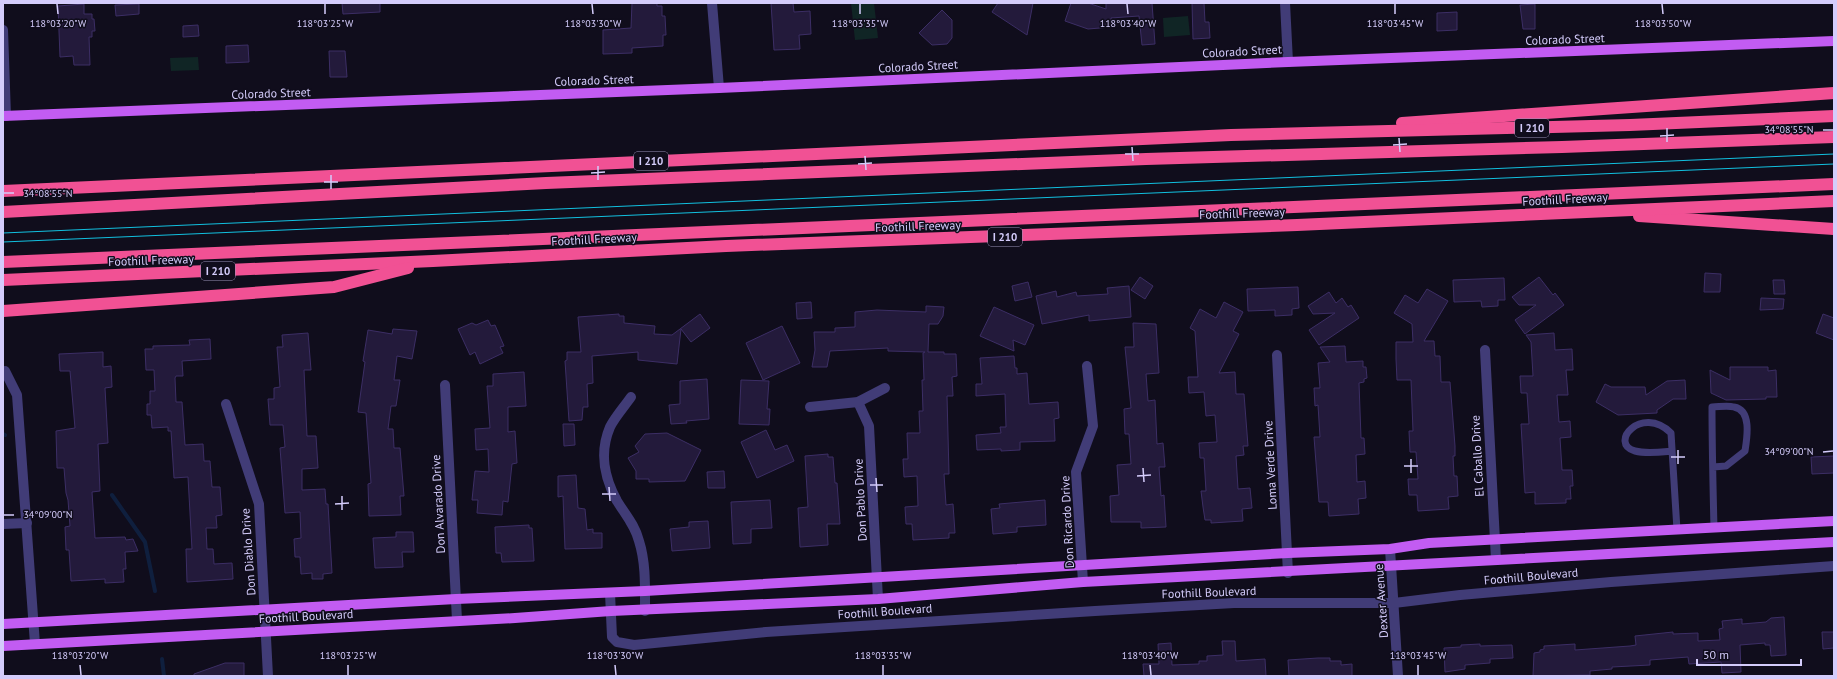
<svg xmlns="http://www.w3.org/2000/svg" width="1837" height="679" viewBox="0 0 1837 679" font-family="'PT Sans',sans-serif">
<style>
.green{fill:#102525}
.lines{fill:none;stroke-linecap:round;stroke-linejoin:round}
.stream{stroke:#0f1f3e;stroke-width:4}
.building{fill:#231a3b;stroke:#3c2e65}
.lane{stroke:#413c77;stroke-width:7}
.street{stroke:#413c77;stroke-width:10}
.primary{stroke:#c25cf2;stroke-width:10}
.highway{stroke:#f15194;stroke-width:12}
.tram{stroke:#12c0e0;stroke-width:1}
.ticks{fill:none;stroke:#d4ccfb;stroke-width:1.5}
.labels{text-anchor:middle;dominant-baseline:central;stroke-width:3;stroke-linejoin:round;paint-order:stroke}
.shield{fill:#100d1c;stroke:#9993b8;stroke-width:1}
.shield-label{font-size:11px;font-weight:bold;fill:#d4ccfb}
.street-label{font-size:12px;fill:#d4ccfb;stroke:#100d1c}
.ticks-label{font-size:10px;text-anchor:middle;fill:#d4ccfb;stroke:#100d1c;stroke-width:3;stroke-linejoin:round;paint-order:stroke}
</style>
<rect width="100%" height="100%" fill="#100d1c"/>
<g class="green">
<polygon points="851,3 874,3 878,38 855,40"/>
<polygon points="1188,16 1190,35 1164,37 1163,18"/>
<polygon points="198,57 199,70 171,71 170,58"/>
</g>
<g class="lines">
<g class="stream">
<polyline points="3,434 5,435"/>
<polyline points="112,495 145,542 155,591"/>
<polyline points="162,659 164,676"/>
</g>
</g>
<g class="building">
<polygon points="342,3 380,3 380,12 343,14"/>
<polygon points="632,3 657,3 657,6 662,6 662,16 665,16 666,35 663,35 663,46 632,48 632,53 603,54 603,30 631,28"/>
<polygon points="771,3 793,3 794,12 810,11 811,34 799,35 800,49 774,50"/>
<polygon points="998,3 1033,3 1027,35 992,12"/>
<polygon points="1071,3 1088,3 1106,9 1106,3 1152,3 1155,44 1142,45 1139,16 1111,18 1112,27 1088,29 1065,21"/>
<polygon points="1192,3 1204,3 1205,22 1209,22 1210,38 1193,39"/>
<polygon points="84,4 84,14 92,14 92,19 94,19 95,31 92,31 92,37 89,37 90,65 74,65 73,56 60,57 58,6"/>
<polygon points="139,4 139,14 116,16 115,5"/>
<polygon points="1535,4 1535,29 1523,29 1520,5"/>
<polygon points="942,10 952,20 952,38 947,44 932,45 919,33"/>
<polygon points="1457,12 1457,30 1437,31 1437,13"/>
<polygon points="198,25 199,36 183,37 183,26"/>
<polygon points="248,45 249,62 226,63 226,46"/>
<polygon points="329,51 345,51 347,77 330,77"/>
<polygon points="1705,273 1721,274 1720,292 1704,292"/>
<polygon points="1140,277 1153,286 1145,299 1131,290"/>
<polygon points="1539,277 1553,295 1555,293 1564,305 1525,334 1515,320 1536,305 1519,305 1512,297"/>
<polygon points="1504,278 1505,300 1498,300 1498,306 1482,307 1481,301 1454,302 1453,280"/>
<polygon points="1773,280 1784,280 1785,294 1774,294"/>
<polygon points="1028,282 1032,297 1015,301 1012,286"/>
<polygon points="1129,286 1131,317 1089,321 1089,315 1042,324 1036,296 1056,291 1057,297 1076,292 1077,296 1108,294 1107,288"/>
<polygon points="1298,287 1299,308 1292,309 1292,315 1275,316 1275,310 1248,311 1247,289"/>
<polygon points="1427,289 1448,301 1424,341 1434,341 1435,356 1440,356 1441,382 1450,382 1455,446 1455,456 1453,456 1454,476 1457,476 1458,496 1448,497 1449,509 1418,511 1417,495 1409,495 1408,479 1418,479 1416,452 1410,452 1409,431 1413,431 1411,380 1397,380 1396,359 1396,342 1413,342 1412,324 1394,313 1405,295 1418,303"/>
<polygon points="1329,292 1336,303 1342,298 1348,307 1351,305 1359,318 1319,345 1309,330 1335,313 1313,314 1308,306"/>
<polygon points="1761,298 1784,299 1783,309 1760,310"/>
<polygon points="811,302 812,318 797,319 796,303"/>
<polygon points="1224,302 1243,312 1233,331 1239,334 1219,373 1235,372 1236,394 1244,394 1248,446 1243,446 1244,455 1236,456 1238,489 1250,488 1252,508 1242,509 1243,521 1211,523 1211,520 1205,520 1203,507 1201,491 1206,491 1204,458 1200,458 1199,443 1217,442 1215,415 1206,416 1204,392 1189,393 1188,377 1198,377 1195,331 1190,328 1200,309 1216,318"/>
<polygon points="926,306 944,307 943,316 938,324 929,324 928,352 944,352 944,354 956,354 957,376 952,377 953,396 947,396 949,474 944,474 946,505 953,504 955,533 949,533 949,538 913,540 912,524 906,524 905,507 918,506 917,476 904,477 903,459 908,459 907,433 920,433 919,411 923,411 922,380 924,380 923,353 925,352 888,351 888,348 830,351 827,367 812,367 815,350 814,332 835,332 835,328 855,327 855,312 877,310 926,312"/>
<polygon points="994,307 1034,325 1025,345 1013,340 1014,351 980,336"/>
<polygon points="619,314 619,316 624,316 624,323 655,326 654,334 672,335 700,314 710,328 691,342 681,329 677,364 638,360 638,352 592,356 593,383 587,384 588,407 583,407 582,420 569,421 565,361 567,360 567,352 581,352 578,317"/>
<polygon points="1823,314 1834,318 1834,340 1816,333"/>
<polygon points="488,320 491,326 495,325 504,346 500,347 503,353 480,364 475,352 470,355 458,329 472,323 476,325"/>
<polygon points="1133,323 1156,324 1159,373 1146,374 1148,401 1155,400 1157,444 1163,443 1165,467 1159,467 1161,496 1164,495 1166,527 1141,528 1141,522 1111,522 1110,496 1119,495 1117,465 1131,464 1129,434 1125,434 1124,409 1131,408 1125,347 1134,347"/>
<polygon points="782,326 800,363 763,380 746,343"/>
<polygon points="393,329 417,331 412,359 397,356 394,380 400,380 396,406 391,406 388,429 393,429 394,448 400,448 404,496 400,496 401,515 369,516 368,484 371,483 366,413 358,412 365,362 363,361 368,330 392,334"/>
<polygon points="308,333 311,370 304,370 307,436 316,436 318,468 302,469 302,490 325,489 326,504 328,504 332,573 323,574 323,579 312,579 312,573 301,574 300,557 295,557 294,539 301,538 300,512 285,513 280,448 285,447 283,425 270,425 268,399 274,399 274,388 280,387 277,347 283,347 282,335"/>
<polygon points="1554,333 1555,350 1572,349 1573,370 1566,370 1568,395 1557,395 1559,422 1570,421 1571,437 1560,438 1562,470 1572,470 1573,486 1570,486 1571,499 1566,499 1566,503 1535,504 1535,492 1525,493 1521,424 1529,424 1527,393 1521,393 1520,376 1533,376 1531,342 1526,335"/>
<polygon points="210,339 211,359 182,361 183,376 176,376 175,378 176,402 182,402 185,445 203,444 204,461 210,461 212,487 220,487 222,515 216,516 217,528 206,528 207,549 213,549 214,564 232,563 233,579 187,582 186,549 192,549 188,477 174,478 171,431 168,431 168,427 152,428 151,415 147,415 147,404 150,404 150,391 155,391 154,370 146,370 145,349 153,349 153,346 190,345 189,340"/>
<polygon points="1345,346 1346,362 1363,361 1363,367 1366,367 1367,378 1364,379 1364,382 1359,383 1361,438 1364,438 1365,454 1356,455 1357,482 1365,481 1366,498 1358,499 1359,514 1329,516 1328,502 1319,502 1314,437 1320,437 1318,405 1315,406 1314,388 1320,388 1318,363 1330,362 1320,347"/>
<polygon points="103,352 103,367 111,366 112,387 105,388 108,443 98,444 100,491 92,492 95,538 125,537 126,540 133,539 138,551 125,552 126,569 123,569 124,582 105,583 105,579 71,581 69,550 66,550 65,527 70,526 68,500 66,493 64,468 57,468 56,431 75,428 70,371 60,371 59,354"/>
<polygon points="1014,356 1015,368 1017,368 1017,374 1027,373 1029,404 1058,402 1059,418 1054,419 1055,441 1020,442 1020,450 1001,451 1001,449 977,450 976,435 1001,433 1000,427 1006,427 1005,394 976,396 976,384 982,384 980,358"/>
<polygon points="1730,367 1768,367 1768,371 1776,370 1777,397 1766,397 1766,399 1726,400 1711,393 1710,370 1730,380"/>
<polygon points="524,372 526,406 508,407 508,432 515,431 517,463 512,464 508,502 503,501 502,515 477,513 478,500 472,500 475,471 489,472 488,449 476,450 475,429 490,428 487,386 493,386 493,374"/>
<polygon points="707,379 709,419 686,421 687,423 671,424 669,405 680,404 680,381"/>
<polygon points="741,380 769,381 767,409 770,409 769,425 739,424"/>
<polygon points="1685,380 1686,399 1673,399 1657,410 1657,413 1618,415 1596,402 1605,384 1611,387 1645,387 1646,395 1667,381"/>
<polygon points="563,424 574,424 575,445 564,446"/>
<polygon points="766,430 775,450 787,445 794,461 757,478 741,442"/>
<polygon points="667,433 701,450 685,481 649,482 649,479 636,479 636,471 628,458 639,452 635,446 645,434"/>
<polygon points="828,454 828,457 833,457 835,483 837,483 840,524 827,524 828,545 800,547 798,508 808,507 805,456"/>
<polygon points="1834,456 1834,473 1812,474 1811,457"/>
<polygon points="724,471 725,488 708,488 707,472"/>
<polygon points="576,475 578,508 585,509 587,530 593,529 593,533 602,533 602,548 565,549 563,496 558,497 558,476"/>
<polygon points="770,500 772,528 751,529 751,543 733,544 731,502"/>
<polygon points="1045,500 1046,525 1017,527 1017,532 993,534 991,509 1000,508 999,504"/>
<polygon points="708,521 710,548 672,551 670,529 689,527 689,522"/>
<polygon points="529,525 529,528 532,528 534,561 502,562 501,553 496,553 495,527"/>
<polygon points="396,532 413,532 414,552 402,552 403,567 375,568 373,538 396,537"/>
<polygon points="1784,617 1786,655 1771,656 1770,645 1765,645 1765,643 1740,645 1741,672 1722,673 1721,662 1689,664 1688,657 1650,660 1650,665 1612,667 1612,669 1590,671 1590,675 1533,676 1534,653 1540,652 1540,650 1544,649 1544,646 1575,644 1575,650 1630,646 1636,645 1635,636 1673,632 1673,634 1698,633 1698,641 1720,640 1719,629 1723,628 1722,621 1742,619 1742,624 1766,622 1771,618"/>
<polygon points="1822,632 1834,632 1834,648 1823,649"/>
<polygon points="1222,641 1235,641 1236,661 1265,659 1266,676 1144,676 1143,664 1159,664 1158,644 1171,643 1172,665 1199,664 1199,661 1207,661 1207,656 1223,655"/>
<polygon points="1480,644 1480,646 1512,645 1513,658 1490,659 1490,663 1465,665 1465,669 1445,672 1444,648 1461,647 1461,645"/>
<polygon points="1318,658 1330,658 1330,661 1341,661 1341,665 1352,664 1352,676 1289,676 1288,660"/>
<polygon points="225,663 244,663 244,676 194,676 194,674"/>
</g>
<g class="lines">
<g class="lane">
<path d="M 1672,451 C 1661,452 1647,454 1635,451 C 1608,444 1641,404 1671,433 L 1677,530"/>
<path d="M 1713,467 L 1726,466 L 1745,451 C 1747,438 1752,410 1734,407 C 1727,405 1719,407 1712,407 C 1712,447 1713,488 1714,528"/>
</g>
<g class="street">
<polyline points="712,3 719,88"/>
<polyline points="1285,3 1288,62"/>
<polyline points="3,30 6,116"/>
<polyline points="1485,350 1496,560"/>
<polyline points="1277,355 1288,573"/>
<polyline points="5,371 17,395 35,644"/>
<polyline points="445,385 457,620"/>
<path d="M 631,397 C 624,407 615,417 610,427 C 599,453 604,477 617,501 C 625,514 635,525 639,541 C 646,563 645,588 645,611"/>
<polyline points="858,402 869,426 878,599"/>
<polyline points="226,404 259,504 268,676"/>
<polyline points="810,407 858,402 885,388"/>
<polyline points="3,524 27,523"/>
<polyline points="1390,549 1398,676"/>
<polyline points="1083,582 1076,472 1093,426 1087,366"/>
<polyline points="610,593 612,637 617,642 634,645 766,632 1095,611 1234,603 1394,603 1460,595 1611,582 1834,566"/>
</g>
<g class="primary">
<polyline points="3,116 719,88 1288,62 1834,41"/>
<polyline points="3,624 456,599 645,591 1288,553 1390,549 1429,543 1834,521"/>
<polyline points="3,646 515,618 611,611 878,599 1083,582 1834,542"/>
</g>
<g class="highway">
<polyline points="1402,123 1834,93"/>
<polyline points="3,191 1231,135 1630,125 1834,116"/>
<polyline points="3,212 546,183 1146,159 1562,147 1834,137"/>
<polyline points="1639,216 1834,229"/>
<polyline points="3,262 1834,184"/>
<polyline points="3,280 433,261 726,246 1297,225 1834,201"/>
<polyline points="3,311 334,287 408,268"/>
</g>
<g class="tram">
<polyline points="3,233 1834,154"/>
<polyline points="3,242 1834,164"/>
</g>
</g>
<path class="ticks" d="M 57,4 L 58,14M 325,4 L 325,14M 592,4 L 593,14M 860,4 L 860,14M 1127,4 L 1128,14M 1395,4 L 1395,14M 1662,4 L 1663,14M 1667,128 L 1667,142M 1823,130 L 1833,130M 1660,136 L 1674,135M 1399,138 L 1400,152M 1393,145 L 1407,144M 1132,147 L 1133,161M 1125,154 L 1139,154M 865,156 L 866,170M 858,164 L 872,163M 598,166 L 598,180M 591,173 L 605,172M 331,175 L 331,189M 324,182 L 338,182M 4,193 L 14,193M 1678,450 L 1678,464M 1823,452 L 1833,451M 1671,457 L 1685,457M 1411,459 L 1411,473M 1404,466 L 1418,466M 1143,468 L 1144,482M 1137,476 L 1151,475M 876,478 L 877,492M 870,485 L 883,485M 609,487 L 610,501M 602,494 L 616,494M 342,496 L 342,510M 335,504 L 349,503M 4,515 L 14,515M 80,665 L 81,675M 348,665 L 348,675M 615,665 L 616,675M 883,665 L 883,675M 1150,665 L 1151,675M 1418,665 L 1418,675"/>
<g class="labels">
<g class="shield">
<rect x="1515" y="119" width="34" height="18" rx="3"/>
<rect x="634" y="152" width="34" height="18" rx="3"/>
<rect x="988" y="228" width="34" height="18" rx="3"/>
<rect x="201" y="262" width="34" height="18" rx="3"/>
</g>
<g class="shield-label">
<text x="1532" y="128">I 210</text>
<text x="651" y="161">I 210</text>
<text x="1005" y="237">I 210</text>
<text x="218" y="271">I 210</text>
</g>
<g class="street-label">
<text transform="translate(1565 39) rotate(-2)">Colorado Street</text>
<text transform="translate(1242 51) rotate(-3)">Colorado Street</text>
<text transform="translate(918 66) rotate(-3)">Colorado Street</text>
<text transform="translate(594 80) rotate(-2)">Colorado Street</text>
<text transform="translate(271 93) rotate(-2)">Colorado Street</text>
<text transform="translate(1565 199) rotate(-3)">Foothill Freeway</text>
<text transform="translate(1242 213) rotate(-2)">Foothill Freeway</text>
<text transform="translate(918 226) rotate(-2)">Foothill Freeway</text>
<text transform="translate(594 239) rotate(-3)">Foothill Freeway</text>
<text transform="translate(151 260) rotate(-2)">Foothill Freeway</text>
<text transform="translate(1477 456) rotate(-93)">El Caballo Drive</text>
<text transform="translate(1270 465) rotate(-93)">Loma Verde Drive</text>
<text transform="translate(860 500) rotate(-93)">Don Pablo Drive</text>
<text transform="translate(438 504) rotate(-93)">Don Alvarado Drive</text>
<text transform="translate(1067 522) rotate(-93)">Don Ricardo Drive</text>
<text transform="translate(248 552) rotate(-94)">Don Diablo Drive</text>
<text transform="translate(1531 576) rotate(-5)">Foothill Boulevard</text>
<text transform="translate(1209 592) rotate(-2)">Foothill Boulevard</text>
<text transform="translate(1381 601) rotate(-94)">Dexter Avenue</text>
<text transform="translate(885 611) rotate(-4)">Foothill Boulevard</text>
<text transform="translate(306 616) rotate(-3)">Foothill Boulevard</text>
</g>
</g>
<g class="ticks-label">
<text x="58" y="27">118°03'20"W</text>
<text x="325" y="27">118°03'25"W</text>
<text x="593" y="27">118°03'30"W</text>
<text x="860" y="27">118°03'35"W</text>
<text x="1128" y="27">118°03'40"W</text>
<text x="1395" y="27">118°03'45"W</text>
<text x="1663" y="27">118°03'50"W</text>
<text x="1789" y="133">34°08'55"N</text>
<text x="48" y="197">34°08'55"N</text>
<text x="1789" y="455">34°09'00"N</text>
<text x="48" y="518">34°09'00"N</text>
<text x="80" y="659">118°03'20"W</text>
<text x="348" y="659">118°03'25"W</text>
<text x="615" y="659">118°03'30"W</text>
<text x="883" y="659">118°03'35"W</text>
<text x="1150" y="659">118°03'40"W</text>
<text x="1418" y="659">118°03'45"W</text>
</g>
<rect width="1837" height="679" fill="none" stroke="#d4ccfb" stroke-width="8"/>
<path d="M1697 659v6h104v-6" fill="none" stroke="#d4ccfb" stroke-width="2"/>
<text x="1703" y="659" font-size="12" fill="#d4ccfb" stroke="#100d1c" stroke-width="3" paint-order="stroke">50 m</text>
</svg>
